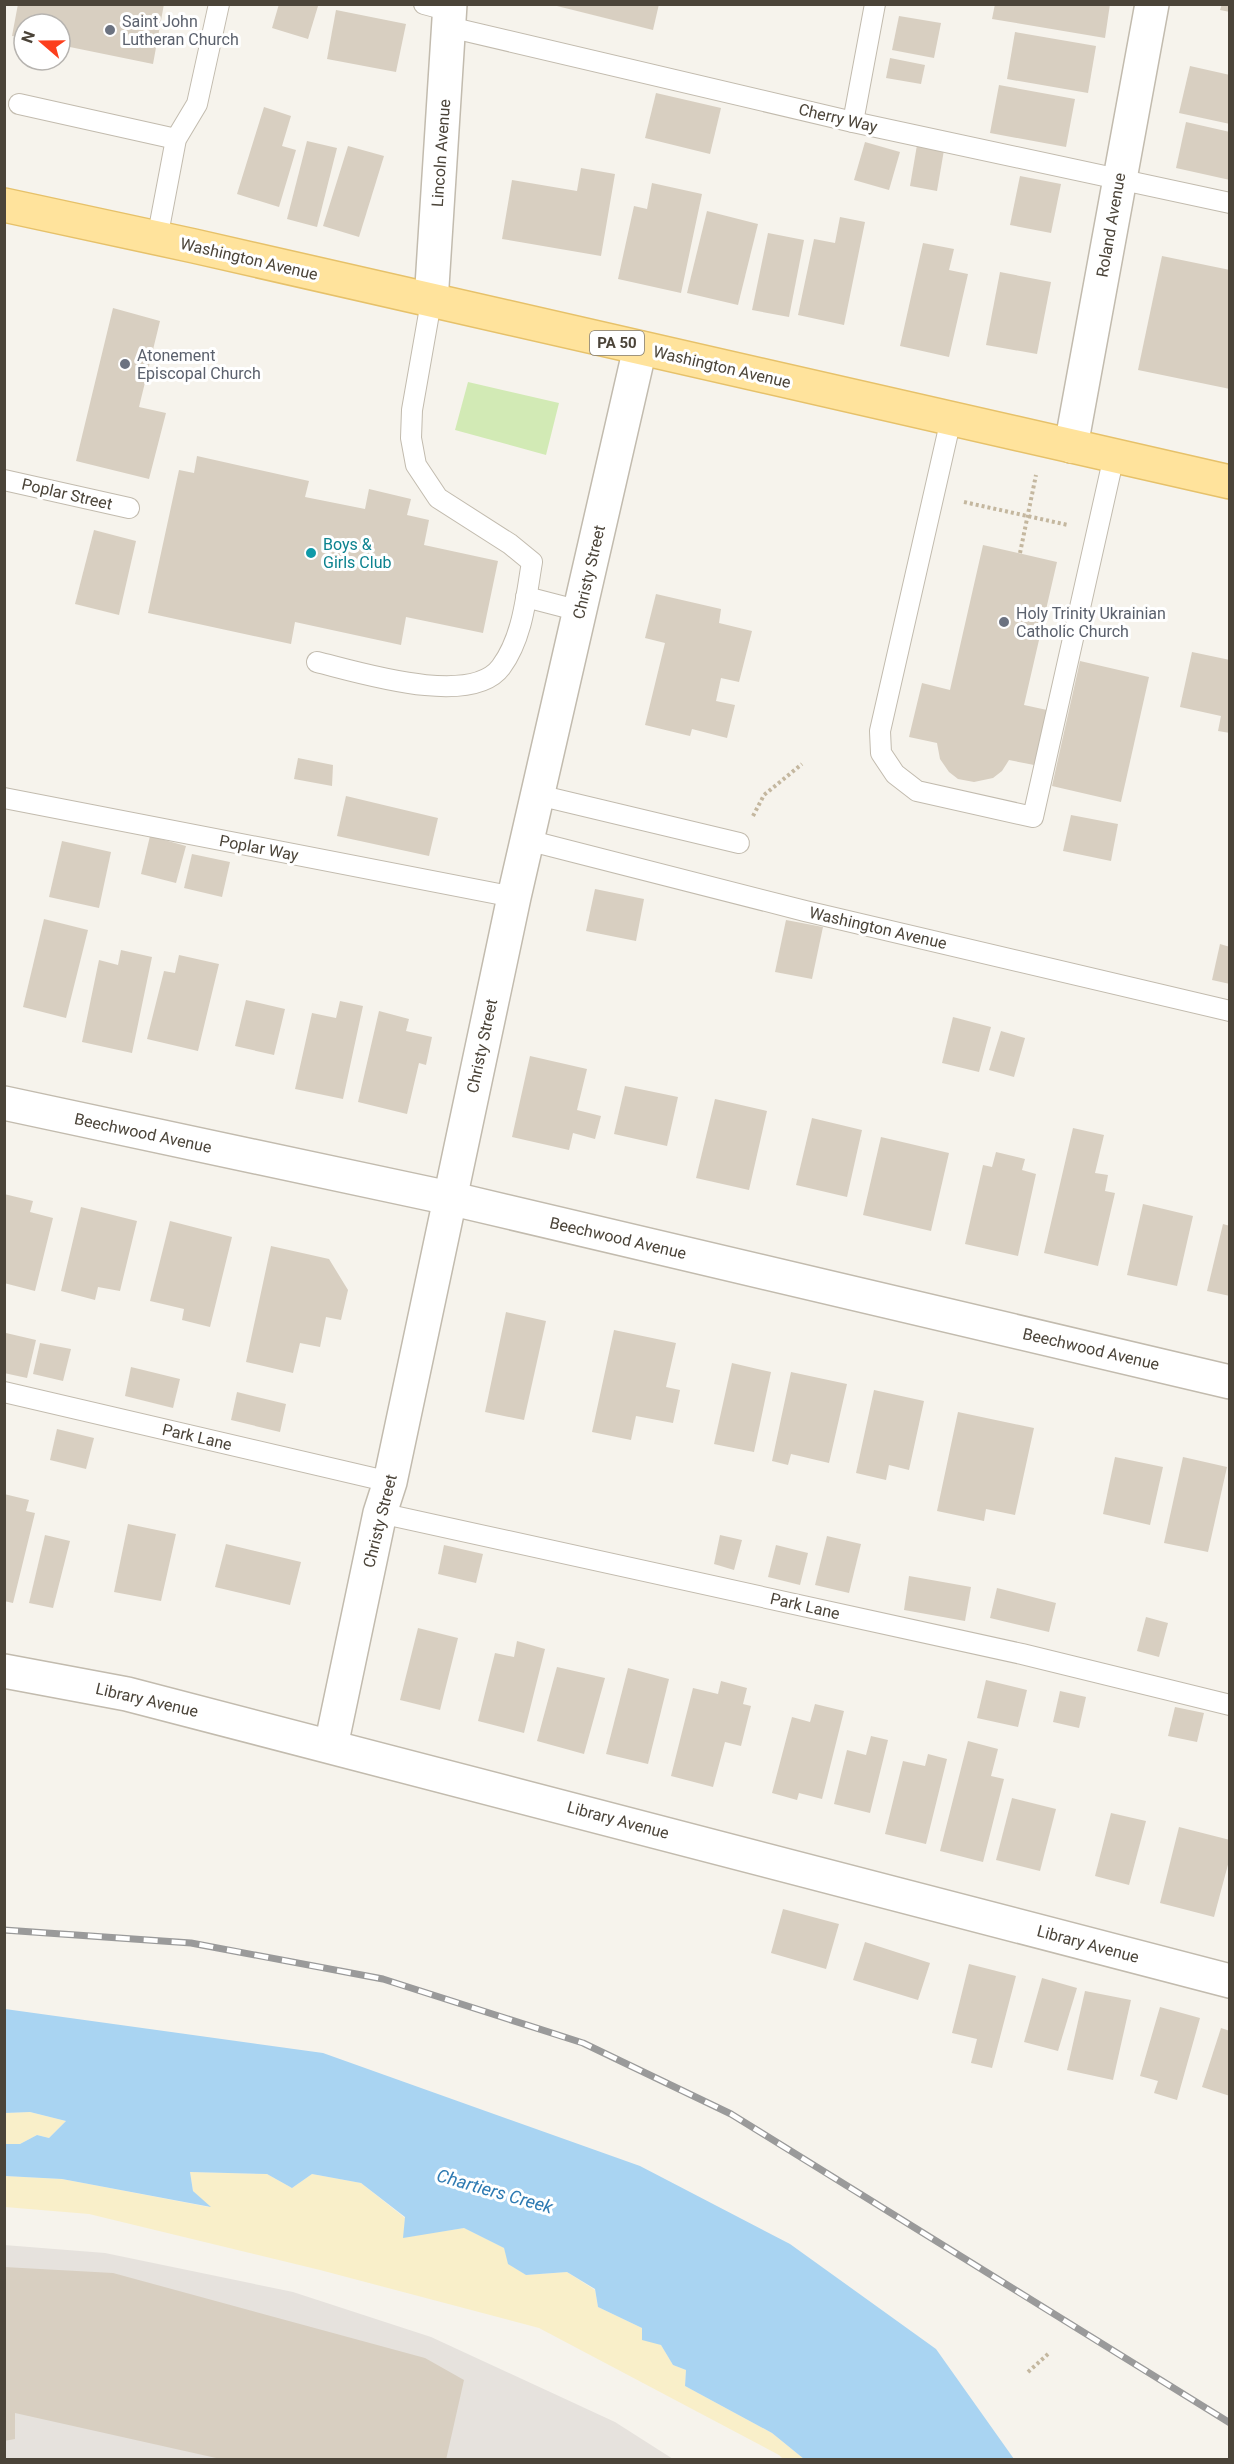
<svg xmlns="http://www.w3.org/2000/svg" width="1234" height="2464" viewBox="0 0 1234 2464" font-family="Roboto,sans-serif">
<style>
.industrial{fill:#e6e2dd}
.green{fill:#d2eab5}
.sand{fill:#f9efc9}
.water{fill:#a9d4f2}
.building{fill:#d8cfc1}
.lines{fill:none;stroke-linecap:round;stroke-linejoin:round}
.lane-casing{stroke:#c2bbae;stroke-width:22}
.street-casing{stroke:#c2bbae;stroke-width:36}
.primary-casing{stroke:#e6c16a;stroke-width:36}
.path{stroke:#c4b79f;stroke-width:4;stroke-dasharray:3 3;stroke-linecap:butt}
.lane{stroke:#fff;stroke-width:20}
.street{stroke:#fff;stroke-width:33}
.primary{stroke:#ffe39c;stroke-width:33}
.rail-casing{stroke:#9a9a9a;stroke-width:7}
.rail{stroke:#fff;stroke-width:4.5;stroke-dasharray:14;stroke-linecap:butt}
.worship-dot{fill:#6b7280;stroke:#fff;stroke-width:2}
.culture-dot{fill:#0f9aa8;stroke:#fff;stroke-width:2}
.labels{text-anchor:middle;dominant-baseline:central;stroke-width:6;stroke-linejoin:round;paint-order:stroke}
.shield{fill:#fff;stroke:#817c74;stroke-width:1.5}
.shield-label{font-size:15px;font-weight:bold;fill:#4b4439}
.worship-label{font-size:16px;fill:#5b616d;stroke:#fff;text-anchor:start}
.street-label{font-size:16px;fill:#4b4439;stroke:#fff}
.culture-label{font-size:16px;fill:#0d838f;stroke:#fff;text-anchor:start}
.water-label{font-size:18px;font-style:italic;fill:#2e7ab2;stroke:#fff}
</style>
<rect width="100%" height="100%" fill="#f6f3ec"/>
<polygon class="industrial" points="4,2245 105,2253 293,2292 431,2337 615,2422 673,2459 5,2459"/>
<polygon class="green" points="468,382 559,403 546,455 455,430"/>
<g class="sand">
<polygon points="30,2112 66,2121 49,2138 37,2135 20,2144 5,2144 4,2113"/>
<polygon points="190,2172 267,2174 292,2188 312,2174 361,2183 405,2218 404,2237 464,2228 504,2248 509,2264 526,2275 567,2272 595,2290 598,2307 642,2328 661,2345 673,2365 686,2370 685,2386 772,2433 804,2459 783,2459 779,2455 539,2328 320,2270 89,2214 5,2207 4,2176 62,2179 209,2207 193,2191"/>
</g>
<polygon class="water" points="5,2009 323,2053 640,2166 790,2244 936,2349 1014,2459 804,2459 772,2433 685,2386 686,2370 673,2365 661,2345 642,2340 642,2328 598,2307 595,2289 567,2272 526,2275 508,2264 504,2248 464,2228 403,2238 405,2217 361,2183 312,2174 292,2188 267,2174 190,2172 193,2191 211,2207 62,2179 5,2176 5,2144 20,2144 37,2135 49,2138 66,2121 30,2112 5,2113"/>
<g class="building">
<polygon points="18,4 164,4 153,64 60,45 60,24 24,24 24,38 12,36"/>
<polygon points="279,4 318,6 308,39 272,28"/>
<polygon points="549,4 659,4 653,30"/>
<polygon points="995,4 1110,4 1105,38 992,19"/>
<polygon points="1222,4 1230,4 1230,12 1220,10"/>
<polygon points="336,10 406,24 396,72 327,59"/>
<polygon points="899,16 941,23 934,58 892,50"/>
<polygon points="1015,32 1096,46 1088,93 1007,79"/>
<polygon points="890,58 925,65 921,84 886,78"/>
<polygon points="1190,66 1230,75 1230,124 1179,113"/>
<polygon points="999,85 1075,99 1066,147 990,133"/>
<polygon points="656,93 721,108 710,154 645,138"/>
<polygon points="264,107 291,116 282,146 296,150 279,207 237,194"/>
<polygon points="1186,122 1230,132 1230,180 1176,168"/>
<polygon points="307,141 337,148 317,227 287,219"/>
<polygon points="865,142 900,152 889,190 854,180"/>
<polygon points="917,145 944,150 937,191 910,186"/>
<polygon points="348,146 384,156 359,237 323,226"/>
<polygon points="581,168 615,174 601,256 502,239 512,180 577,191"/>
<polygon points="1020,176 1061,184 1051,233 1010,225"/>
<polygon points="652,183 702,194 681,293 618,279 634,206 647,209"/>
<polygon points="707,211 758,224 738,305 687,293"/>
<polygon points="840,217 865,222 844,325 798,315 814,239 835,243"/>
<polygon points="768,233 804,240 789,317 752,310"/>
<polygon points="923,243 954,249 949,270 968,274 949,357 900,346"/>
<polygon points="1162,256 1230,270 1230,389 1138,370"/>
<polygon points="1000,272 1051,282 1037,354 986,345"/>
<polygon points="113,308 160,321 139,407 166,413 149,479 76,461"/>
<polygon points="197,456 309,481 305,497 365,509 369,489 411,499 407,515 429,520 424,545 498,561 483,633 406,617 401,645 295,622 291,644 148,613 179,470 194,473"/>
<polygon points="94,530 136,541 119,615 75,604"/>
<polygon points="983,545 1057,562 1024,705 1047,710 1034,765 1009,760 1002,771 993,778 974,782 958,779 949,772 940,759 937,743 909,737 922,683 950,690"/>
<polygon points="656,594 721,609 719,623 752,631 739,682 721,678 716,701 735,705 727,738 692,729 690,736 645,725 665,643 645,638"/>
<polygon points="1192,652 1230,660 1230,733 1218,731 1221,716 1180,707"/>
<polygon points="1080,661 1149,677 1121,802 1052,786"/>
<polygon points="298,758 333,765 332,786 294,779"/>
<polygon points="346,796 438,818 429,856 337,836"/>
<polygon points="1071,815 1118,824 1111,861 1063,851"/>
<polygon points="150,836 186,846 176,883 141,874"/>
<polygon points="62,841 111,852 99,908 49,897"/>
<polygon points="192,854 230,862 222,897 184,888"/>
<polygon points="595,889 644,899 636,941 586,931"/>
<polygon points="44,919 88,930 66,1018 23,1007"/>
<polygon points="786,920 823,927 812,979 775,972"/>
<polygon points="1220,944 1230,947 1230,984 1212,980"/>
<polygon points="121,950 152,957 132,1053 82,1042 99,960 118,965"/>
<polygon points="179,955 219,964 198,1051 147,1039 164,971 175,973"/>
<polygon points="246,1000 285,1009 274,1055 235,1046"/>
<polygon points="340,1001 363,1006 343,1099 295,1089 312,1013 336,1018"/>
<polygon points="379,1011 409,1019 406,1031 432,1037 426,1065 419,1063 407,1114 358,1102"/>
<polygon points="953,1017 991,1027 979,1072 942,1063"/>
<polygon points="1001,1031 1025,1038 1014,1077 989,1070"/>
<polygon points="530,1056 587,1069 577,1110 601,1116 595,1139 573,1133 569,1150 512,1137"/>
<polygon points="625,1086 678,1097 667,1146 614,1134"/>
<polygon points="715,1099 767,1111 749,1190 696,1178"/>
<polygon points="812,1118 862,1130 847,1197 796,1185"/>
<polygon points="1073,1128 1104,1135 1095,1173 1108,1175 1105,1191 1115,1193 1098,1266 1044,1253"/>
<polygon points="881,1137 949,1153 931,1231 863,1215"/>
<polygon points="996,1152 1025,1159 1022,1170 1036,1174 1018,1256 965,1244 983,1165 992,1167"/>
<polygon points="4,1194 33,1201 30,1212 53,1218 35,1291 4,1283"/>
<polygon points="1143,1204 1193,1216 1177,1286 1127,1275"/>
<polygon points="81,1207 137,1221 120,1291 98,1287 95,1300 61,1291"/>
<polygon points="170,1221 232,1237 210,1327 182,1320 184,1309 150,1301"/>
<polygon points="1223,1224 1230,1226 1230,1296 1207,1291"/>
<polygon points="271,1246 329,1259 348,1290 341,1320 326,1317 320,1347 300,1343 293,1373 246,1362"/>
<polygon points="506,1312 546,1321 524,1420 485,1412"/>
<polygon points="614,1330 676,1343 666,1387 680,1390 673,1423 636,1416 631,1440 592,1432"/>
<polygon points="6,1333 36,1340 27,1378 4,1373"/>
<polygon points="40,1343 71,1349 63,1381 33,1374"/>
<polygon points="732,1363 771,1372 754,1452 714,1444"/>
<polygon points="131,1367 180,1379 173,1408 125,1396"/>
<polygon points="791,1372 847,1384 829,1463 791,1454 788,1465 772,1461"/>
<polygon points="874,1390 924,1401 909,1470 889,1465 886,1480 856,1473"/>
<polygon points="237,1392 286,1404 280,1432 231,1420"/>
<polygon points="958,1412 1034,1428 1015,1515 986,1509 984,1521 937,1511"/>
<polygon points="57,1429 94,1438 86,1469 50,1460"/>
<polygon points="1115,1457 1163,1467 1150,1525 1103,1514"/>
<polygon points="1183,1457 1227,1467 1208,1552 1164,1543"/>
<polygon points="4,1494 29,1500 26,1511 35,1513 13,1603 4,1601"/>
<polygon points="128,1524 176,1534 161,1601 114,1592"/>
<polygon points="45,1535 70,1541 53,1608 29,1603"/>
<polygon points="720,1535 742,1540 734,1570 714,1564"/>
<polygon points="827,1536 861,1544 849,1593 815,1585"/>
<polygon points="226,1544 301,1562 290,1605 215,1587"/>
<polygon points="444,1545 483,1554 476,1583 438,1574"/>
<polygon points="776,1545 808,1553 800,1585 768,1577"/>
<polygon points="909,1576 971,1587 965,1621 904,1610"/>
<polygon points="997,1588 1056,1603 1049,1632 990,1618"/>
<polygon points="1146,1617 1168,1623 1159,1657 1137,1651"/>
<polygon points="418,1628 458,1638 440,1710 400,1700"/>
<polygon points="517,1641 545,1649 524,1733 478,1721 495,1653 514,1657"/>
<polygon points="557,1667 605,1678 584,1754 537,1741"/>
<polygon points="628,1668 669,1679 648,1764 606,1754"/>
<polygon points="986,1680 1027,1690 1018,1727 977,1718"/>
<polygon points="721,1681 747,1688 743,1704 751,1706 741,1746 725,1742 713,1787 671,1776 693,1688 718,1694"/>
<polygon points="1060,1691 1086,1697 1079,1728 1053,1722"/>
<polygon points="815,1704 844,1711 822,1799 799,1793 797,1800 772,1793 792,1717 810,1722"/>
<polygon points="1175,1707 1204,1713 1197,1742 1168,1736"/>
<polygon points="871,1736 888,1740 870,1813 834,1804 847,1750 866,1755"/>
<polygon points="968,1741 998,1749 991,1776 1004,1779 983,1862 940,1851"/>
<polygon points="928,1754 947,1759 926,1844 885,1834 903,1761 925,1766"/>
<polygon points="1012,1798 1056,1809 1040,1871 996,1860"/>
<polygon points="1111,1813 1146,1821 1129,1885 1095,1876"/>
<polygon points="1179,1827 1230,1840 1230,1857 1214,1917 1160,1903"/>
<polygon points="783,1909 839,1924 826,1969 771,1953"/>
<polygon points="865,1942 930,1963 918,2000 853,1980"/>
<polygon points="969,1964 1016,1976 992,2068 971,2063 977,2039 952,2033"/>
<polygon points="1042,1978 1077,1988 1058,2051 1024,2042"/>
<polygon points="1085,1991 1131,2000 1113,2080 1067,2070"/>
<polygon points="1160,2007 1200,2018 1177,2100 1154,2093 1158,2081 1140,2076"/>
<polygon points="1221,2028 1230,2031 1230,2096 1202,2087"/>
<polygon points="4,2267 113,2273 425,2358 464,2380 446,2460 225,2460 15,2413 15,2439 4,2441"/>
</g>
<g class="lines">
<g class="lane-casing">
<g id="lane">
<polyline points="424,4 450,11"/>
<polyline points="449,27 853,122 1230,203"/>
<polyline points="19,104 176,139"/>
<polyline points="853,122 875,4"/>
<polyline points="157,239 176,139 197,104 219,4"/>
<polyline points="951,419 880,731 881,753 895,774 917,791 1033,817 1114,456"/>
<polyline points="4,480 129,508"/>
<polyline points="526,597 580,611"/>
<path d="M 317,662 C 358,672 471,708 501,667 C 523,637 526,597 532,562 L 510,544 L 438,498 L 416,465 L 411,438 L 412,410 L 431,302"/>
<polyline points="538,795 739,843"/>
<polyline points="4,798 514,897"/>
<polyline points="527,840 805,911 1230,1011"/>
<polyline points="4,1392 390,1482"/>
<polyline points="380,1513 1022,1654 1230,1705"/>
</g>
</g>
<g class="street-casing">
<g id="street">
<polyline points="431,302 450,4"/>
<polyline points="1071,446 1152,4"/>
<polyline points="4,1103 449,1198 1230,1382"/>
<polyline points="4,1671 127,1694 1230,1981"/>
<polyline points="331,1746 380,1513 390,1482 514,897 640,348"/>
</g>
</g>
<g class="primary-casing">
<polyline id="primary" points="4,205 194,246 1230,482"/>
</g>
<g class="path">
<polyline points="964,502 1068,525"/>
<polyline points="1020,553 1036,475"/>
<polyline points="753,816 764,795 802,764"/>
<polyline points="1028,2372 1048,2354"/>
</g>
<use href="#lane" class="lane"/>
<use href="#street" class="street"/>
<use href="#primary" class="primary"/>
<g class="rail-casing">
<polyline id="rail" points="4,1930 191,1943 383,1979 583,2043 731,2114 1230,2423"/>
</g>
<use href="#rail" class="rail"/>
</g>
<g class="worship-dot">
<circle cx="110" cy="30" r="6"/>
<circle cx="125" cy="364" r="6"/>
<circle cx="1004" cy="622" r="6"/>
</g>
<circle class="culture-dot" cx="311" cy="553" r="6"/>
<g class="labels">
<rect class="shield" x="590" y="331" width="54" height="24" rx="4.5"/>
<g class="shield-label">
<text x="617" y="343">PA 50</text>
</g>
<g class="worship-label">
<text x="122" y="21">Saint John<tspan x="122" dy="18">Lutheran Church</tspan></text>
<text x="137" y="355">Atonement<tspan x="137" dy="18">Episcopal Church</tspan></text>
<text x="1016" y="613">Holy Trinity Ukrainian<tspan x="1016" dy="18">Catholic Church</tspan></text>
</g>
<g class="street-label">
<text transform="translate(838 118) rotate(13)">Cherry Way</text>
<text transform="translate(441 153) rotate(-86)">Lincoln Avenue</text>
<text transform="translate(1111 225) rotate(-80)">Roland Avenue</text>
<text transform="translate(249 259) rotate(13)">Washington Avenue</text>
<text transform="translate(722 367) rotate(13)">Washington Avenue</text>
<text transform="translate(67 494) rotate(13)">Poplar Street</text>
<text transform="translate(589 572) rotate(-77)">Christy Street</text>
<text transform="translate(259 848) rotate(11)">Poplar Way</text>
<text transform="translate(878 928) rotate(13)">Washington Avenue</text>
<text transform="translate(482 1046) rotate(-78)">Christy Street</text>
<text transform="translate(143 1133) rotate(12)">Beechwood Avenue</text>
<text transform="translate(618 1238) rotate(13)">Beechwood Avenue</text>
<text transform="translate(1091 1349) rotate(13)">Beechwood Avenue</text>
<text transform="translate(197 1437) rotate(13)">Park Lane</text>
<text transform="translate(380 1521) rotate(-76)">Christy Street</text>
<text transform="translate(805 1606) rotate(13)">Park Lane</text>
<text transform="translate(147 1700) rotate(13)">Library Avenue</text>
<text transform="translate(618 1820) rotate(15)">Library Avenue</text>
<text transform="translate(1088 1944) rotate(15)">Library Avenue</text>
</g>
<g class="culture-label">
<text x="323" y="544">Boys &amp;<tspan x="323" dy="18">Girls Club</tspan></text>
</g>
<g class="water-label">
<text transform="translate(495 2191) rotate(16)">Chartiers Creek</text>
</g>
</g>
<rect width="1234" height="2464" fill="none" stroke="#4b4439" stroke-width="12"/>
<g transform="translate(42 42) rotate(290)"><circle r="28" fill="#ffffff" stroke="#b7b4b0" stroke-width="1.5"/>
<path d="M0-4.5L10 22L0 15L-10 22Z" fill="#fc3f1d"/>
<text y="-9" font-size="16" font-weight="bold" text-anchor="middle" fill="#4b4439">N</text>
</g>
</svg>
